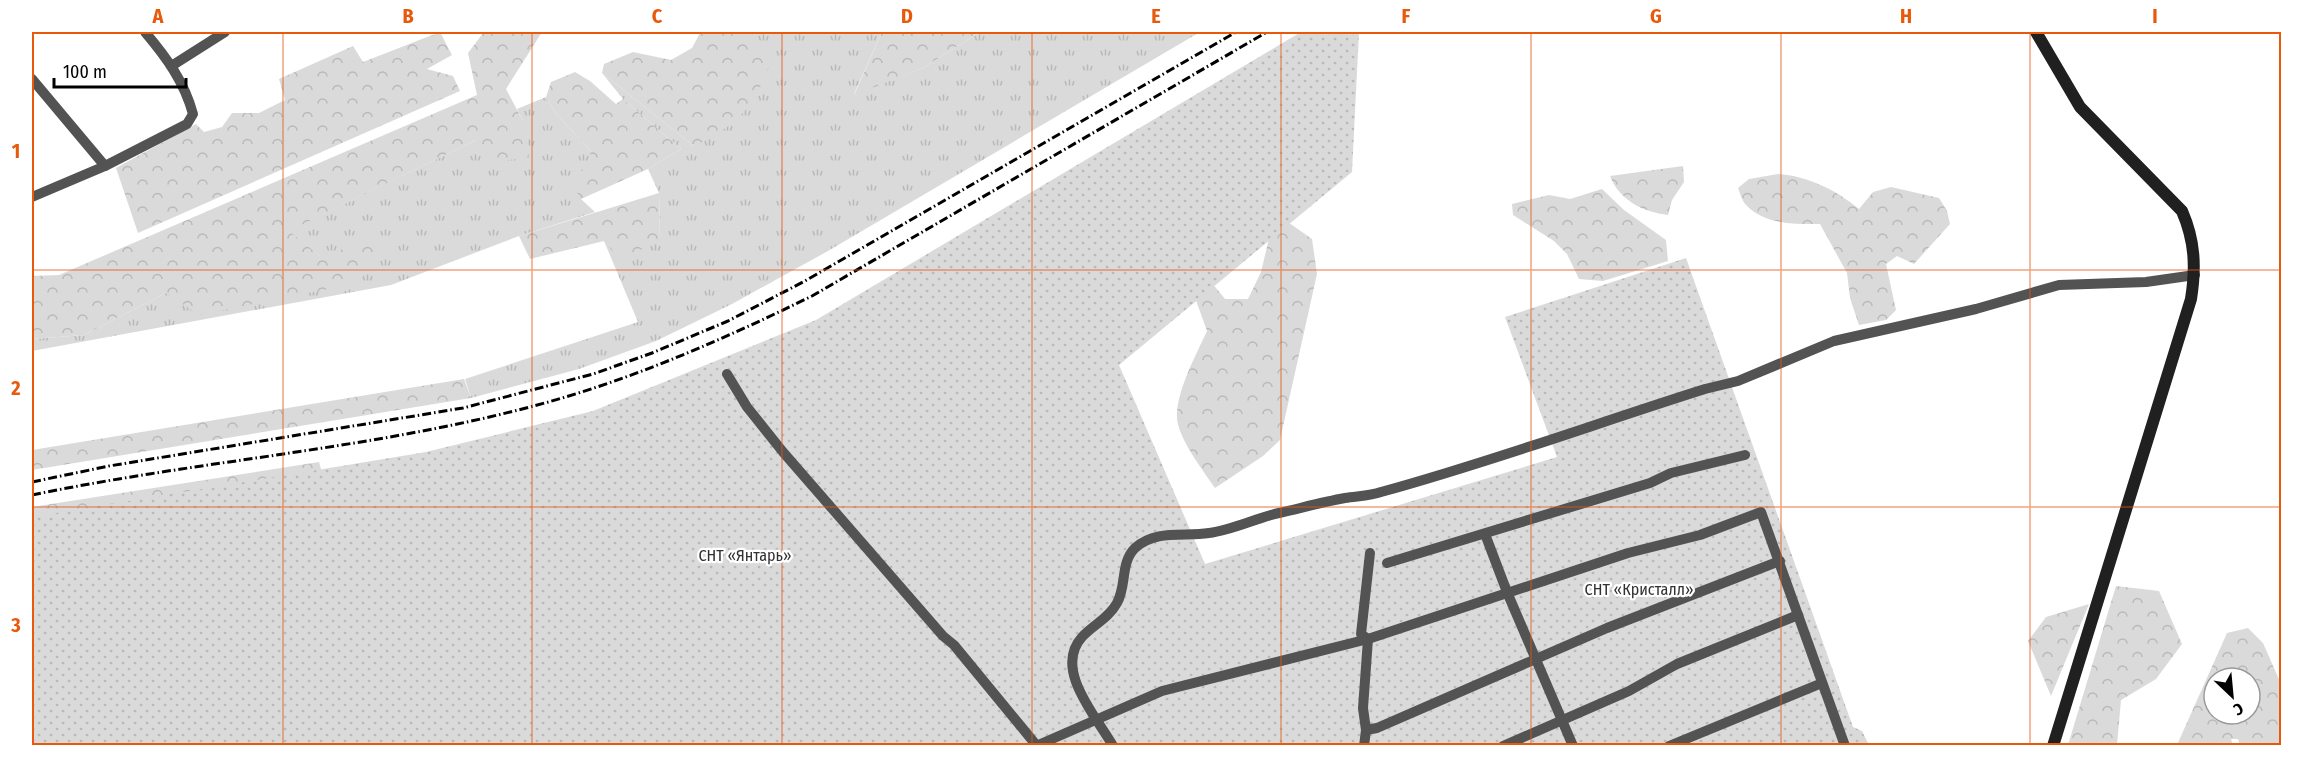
<svg xmlns="http://www.w3.org/2000/svg" width="2313" height="777" viewBox="0 0 2313 777" font-family="'Fira Sans Condensed',sans-serif">
<style>
.grass{fill:url(#grass-tufts)}
.forest{fill:url(#forest-crowns);fill-rule:evenodd}
.garden{fill:url(#garden-dots)}
.lines{fill:none;stroke-linecap:round;stroke-linejoin:round}
.minor{stroke:#535353;stroke-width:10}
.secondary{stroke:#202020;stroke-width:12}
.rail{stroke:#000;stroke-width:3;stroke-dasharray:9 3 1.5 3;stroke-linecap:butt}
.grid{fill:none;stroke:#e8590c;stroke-width:1.5;stroke-opacity:0.55}
.labels{text-anchor:middle;dominant-baseline:central;stroke-width:4.5;stroke-linejoin:round;paint-order:stroke}
.park-label{font-size:16px;fill:#313131;stroke:#fff}
.neatline{fill:none;stroke:#e8590c;stroke-width:2}
.grid-label{font-size:20px;text-anchor:middle;font-weight:bold;fill:#e8590c}
</style>
<defs>
<pattern id="grass-tufts" width="24" height="20" patternUnits="userSpaceOnUse" patternTransform="scale(1.5)"><rect width="24" height="20" fill="#dadada"/><path d="M3 7l-1-3M5 7V3M7 7l1-3M15 17l-1-3M17 17v-4M19 17l1-3" fill="none" stroke="#b9b9b9"/></pattern>
<pattern id="forest-crowns" width="20" height="18" patternUnits="userSpaceOnUse" patternTransform="scale(1.5)"><rect width="20" height="18" fill="#dadada"/><path d="M2 6a3 3 0 1 1 6 0M12 15a3 3 0 1 1 6 0" fill="none" stroke="#b9b9b9"/></pattern>
<pattern id="garden-dots" width="8" height="8" patternUnits="userSpaceOnUse" patternTransform="scale(1.5)"><rect width="8" height="8" fill="#dadada"/><path d="M2 2h.1M6 6h.1" fill="none" stroke="#b9b9b9" stroke-width="1.8" stroke-linecap="round"/></pattern>
</defs>
<rect width="100%" height="100%" fill="#fff"/>
<g class="grass">
<polygon points="753,32 882,32 854,94 923,68 980,32 1200,32 828,251 732,304 656,341 579,369 471,398 465,379 638,322 604,241 660,240 659,193 648,169 681,149 623,99 602,73 694,146"/>
<polygon points="546,97 557,115 591,151 581,199 595,212 519,236 391,285 32,351 32,339 84,335 166,293 320,256 288,231 476,140 523,121 517,109"/>
</g>
<g class="forest">
<polygon points="440,32 452,55 427,69 453,76 460,91 138,233 116,168 196,124 204,132 222,127 232,113 259,113 285,100 279,79 353,46 363,62"/>
<polygon points="484,32 542,32 506,89 523,121 529,158 497,161 476,140 289,231 320,256 373,240 381,253 358,283 199,315 166,293 84,335 32,339 32,276 59,275 477,95 468,53"/>
<path d="M 697,32 L 753,32 L 752,36 L 773,54 C 756,105 743,122 694,146 L 602,73 L 604,64 L 633,52 L 671,60 L 692,48 L 699,35 Z"/>
<polygon points="882,32 980,32 923,68 854,95"/>
<polygon points="575,72 590,81 616,104 623,99 681,149 648,169 581,199 570,181 586,166 591,151 557,115 546,97 551,82"/>
<path d="M 1683,166 L 1684,182 L 1672,200 L 1668,215 C 1643,212 1619,200 1610,176 Z"/>
<path d="M 1778,174 C 1808,176 1836,190 1859,209 L 1873,192 L 1891,187 L 1939,198 L 1947,211 L 1950,224 L 1914,264 L 1897,256 L 1886,264 L 1896,310 L 1886,320 L 1859,325 L 1850,298 L 1847,273 L 1820,224 C 1795,224 1765,225 1746,205 C 1742,201 1740,193 1738,188 L 1749,179 Z"/>
<polygon points="1602,189 1624,210 1666,240 1668,261 1603,281 1579,279 1567,254 1554,241 1513,215 1512,204 1549,195 1570,199"/>
<polygon points="659,193 660,240 620,260 604,241 530,259 519,236"/>
<path d="M 1275,213 L 1312,239 L 1317,274 L 1280,440 L 1263,456 L 1215,488 C 1204,471 1175,435 1177,414 C 1178,388 1196,355 1207,331 L 1188,278 L 1203,272 L 1225,299 L 1248,299 L 1261,272 Z"/>
<polygon points="464,379 471,398 32,470 32,450"/>
<polygon points="319,462 327,491 32,531 32,507"/>
<polygon points="2116,586 2159,591 2182,644 2156,679 2121,700 2117,745 2068,745"/>
<polygon points="2089,604 2051,696 2028,641 2046,617"/>
<path d="M 2248,628 L 2263,643 L 2281,684 L 2281,745 L 2262,743 L 2240,745 L 2238,739 L 2231,739 L 2233,745 L 2177,745 L 2227,633 ZM 2214,678 L 2250,678 L 2250,714 L 2214,714 Z"/>
</g>
<polygon class="garden" points="1301,32 1359,32 1352,172 1119,365 1205,564 1557,457 1505,317 1686,258 1853,727 1862,731 1869,745 32,746 32,517 426,452 593,411 816,320"/>
<g class="lines">
<g class="minor">
<polyline points="173,65 225,32"/>
<polyline points="32,79 105,166"/>
<path d="M 32,197 L 105,166 L 187,124 L 193,114 C 184,81 166,57 145,32"/>
<polyline points="727,374 747,407 783,452 943,636 954,645 1037,746"/>
<polyline points="1485,534 1507,592 1573,746"/>
<polyline points="1387,563 1650,483 1671,473 1745,455"/>
<polyline points="1366,730 1377,728 1607,628 1780,561"/>
<polyline points="1036,746 1162,691 1368,639 1628,553 1700,535 1761,512 1845,746"/>
<path d="M 1113,746 C 1096,716 1053,669 1082,637 C 1093,625 1109,618 1117,603 C 1127,585 1120,563 1135,548 C 1156,529 1184,537 1209,533 C 1233,530 1256,518 1279,513 C 1301,508 1323,502 1345,498 C 1357,496 1370,496 1381,492 C 1491,462 1597,423 1705,389 L 1738,381 L 1834,341 L 1976,309 L 2059,285 L 2146,282 L 2195,275"/>
<polyline points="1364,746 1366,730 1363,708 1368,639 1361,634 1370,553"/>
<polyline points="1503,746 1629,691 1677,664 1798,615"/>
<polyline points="1669,746 1822,683"/>
</g>
<path class="secondary" d="M 2036,32 L 2080,107 L 2182,211 C 2195,241 2196,267 2191,299 L 2053,746"/>
<g class="rail">
<polyline points="32,482 109,466 463,408 593,374 652,353 728,321 805,281 1236,32"/>
<path d="M 32,495 C 196,461 364,450 526,408 C 627,382 720,341 812,296 L 1267,32"/>
</g>
</g>
<path class="grid" d="M 283,32 L 283,746M 532,32 L 532,746M 782,32 L 782,746M 1032,32 L 1032,746M 1281,32 L 1281,746M 1531,32 L 1531,746M 1781,32 L 1781,746M 2030,32 L 2030,746M 32,270 L 2282,270M 32,507 L 2282,507"/>
<g class="labels">
<g class="park-label">
<text x="745" y="555">СНТ «Янтарь»</text>
<text x="1639" y="589">СНТ «Кристалл»</text>
</g>
</g>
<rect width="2313" height="777" fill="none" stroke="#ffffff" stroke-width="66"/>
<g transform="translate(2232 696) rotate(154)"><circle r="28" fill="#ffffff" stroke="#999999" stroke-width="1.5"/>
<path d="M0-4.5L10 22L0 15L-10 22Z" fill="#000000"/>
<text y="-9" font-size="16" font-weight="bold" text-anchor="middle" fill="#000000">С</text>
</g>
<path d="M54 78v9h132v-9" fill="none" stroke="#000000" stroke-width="3"/>
<text x="63" y="78" font-size="18" fill="#000000" stroke="#ffffff" stroke-width="4.5" paint-order="stroke">100 m</text>
<rect x="33" y="33" width="2247" height="711" class="neatline"/>
<g class="grid-label">
<text x="158" y="23">A</text>
<text x="408" y="23">B</text>
<text x="657" y="23">C</text>
<text x="907" y="23">D</text>
<text x="1156" y="23">E</text>
<text x="1406" y="23">F</text>
<text x="1656" y="23">G</text>
<text x="1906" y="23">H</text>
<text x="2155" y="23">I</text>
<text x="16" y="158">1</text>
<text x="16" y="395">2</text>
<text x="16" y="632">3</text>
</g>
</svg>
